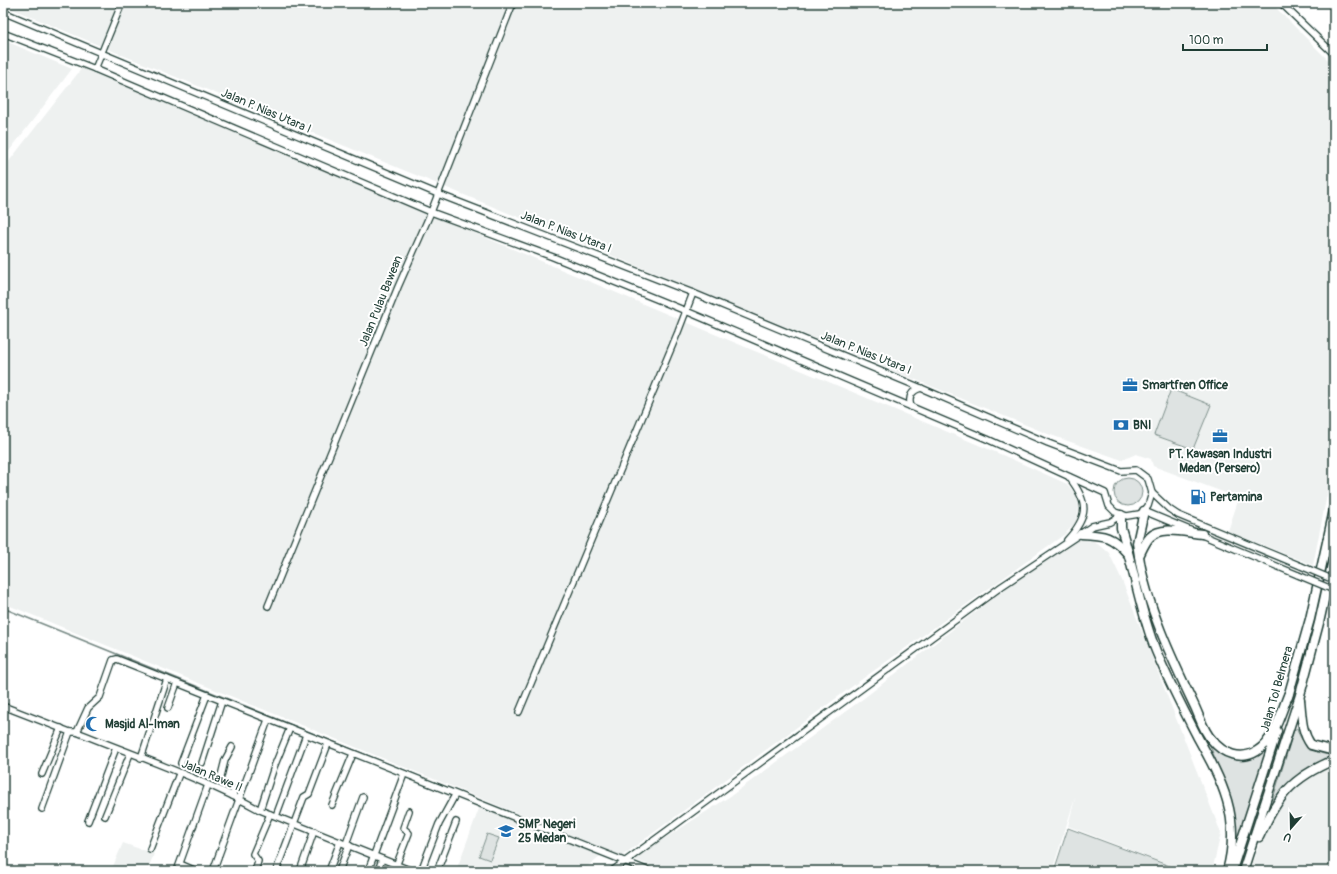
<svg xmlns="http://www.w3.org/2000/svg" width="1337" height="874" viewBox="0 0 1337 874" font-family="Pangolin,sans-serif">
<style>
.built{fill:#eef1f0}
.green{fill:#dee3e2;stroke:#7e908b}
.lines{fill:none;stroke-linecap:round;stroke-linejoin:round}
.stream{stroke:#758883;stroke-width:1.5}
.minor-casing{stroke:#1f3d34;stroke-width:8}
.highway-casing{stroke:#1f3d34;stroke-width:11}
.minor{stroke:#fff;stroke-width:5.5}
.highway{stroke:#fff;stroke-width:8}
.minor-bridge-casing{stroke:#1f3d34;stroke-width:8;stroke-linecap:butt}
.minor-bridge{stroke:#fff;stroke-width:5.5}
.labels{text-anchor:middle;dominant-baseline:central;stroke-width:4;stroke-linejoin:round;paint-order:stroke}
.street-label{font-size:12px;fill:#1f3d34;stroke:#fff}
.poi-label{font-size:12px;font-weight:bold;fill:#1f3d34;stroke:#fff;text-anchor:start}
</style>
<rect width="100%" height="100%" fill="#fff"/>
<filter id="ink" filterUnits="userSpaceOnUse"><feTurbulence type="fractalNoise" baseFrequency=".025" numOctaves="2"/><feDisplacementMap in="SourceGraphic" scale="8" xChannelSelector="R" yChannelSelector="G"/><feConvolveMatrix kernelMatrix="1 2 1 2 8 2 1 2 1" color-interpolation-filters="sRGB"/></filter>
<g filter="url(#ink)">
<g class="built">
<polygon points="3,3 1271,3 1334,66 1334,459 1313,565 1228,531 1239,498 1153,466 1151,459 1136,454 1122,460 1048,434 115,52 3,5"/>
<polygon points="3,40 72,69 3,159"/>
<polygon points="82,68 1007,457 1067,484 1077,496 1079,505 1077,521 1065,534 865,677 622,856 3,603 3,169"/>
<polygon points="1072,537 1086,537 1100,545 1109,553 1121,578 1221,833 1212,871 1185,871 1068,826 1076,795 1052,871 664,871 633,859 732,795 864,698"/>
<polygon points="1334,763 1334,871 1249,871 1269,820 1290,791"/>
<polygon points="480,806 601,855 582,871 558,871 543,865 541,871 456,871"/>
<polygon points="123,843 154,854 147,871 111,871"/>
</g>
<g class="green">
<polygon points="1171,389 1211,405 1193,449 1154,435"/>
<circle cx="1128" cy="492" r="14"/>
<path d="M 1297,728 C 1301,745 1316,755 1333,755 L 1334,757 C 1307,765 1291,782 1272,802 L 1294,730 Z"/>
<path d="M 1208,740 C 1220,752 1235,767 1254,758 C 1260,756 1265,750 1269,747 L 1237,843 C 1234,803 1222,777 1208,740 Z"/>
<polygon points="1068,828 1183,871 1054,871"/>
<polygon points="487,834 499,838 490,860 479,856"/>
</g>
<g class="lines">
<polyline class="stream" points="3,608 416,775"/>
<g class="minor-casing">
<g id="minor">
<polyline points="1281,3 1334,54"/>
<polyline points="3,12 438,194 693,293 921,388 1048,443 1121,471 1136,470 1148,479 1152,493 1148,506 1144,511 1139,514 1127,516 1115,512 1109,506 1105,493 987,439 686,311 553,257 431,212 95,69 3,33"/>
<polyline points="95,69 122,3"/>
<path d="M 911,407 C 908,397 911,391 921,388"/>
<polyline points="1152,493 1169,509 1178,515 1301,566"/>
<polyline points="1144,511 1298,575"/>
<path d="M 1067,540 C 1089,516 1089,503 1069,477"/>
<polyline points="268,606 398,287 431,212 513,3"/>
<path d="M 3,706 L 70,732 L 77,732 C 136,756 204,779 260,810 L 412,871"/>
<polyline points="168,708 177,683"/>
<polyline points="519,712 678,332 693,293"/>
<polyline points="77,732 88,708 100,697 113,660 117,659 649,871"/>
<polyline points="232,747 225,760 220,780 220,783 234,790 233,796"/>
<polyline points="141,758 167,679"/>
<polyline points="181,763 207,695"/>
<polyline points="202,763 222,701"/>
<polyline points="42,774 61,728"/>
<polyline points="332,805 353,754"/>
<polyline points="42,809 70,732"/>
<polyline points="260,810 274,767 290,728"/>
<polyline points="105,816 130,754"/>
<polyline points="276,816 306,735"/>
<polyline points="88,821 116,748"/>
<polyline points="346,844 363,797"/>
<polyline points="150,849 179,774"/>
<polyline points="180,864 196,871"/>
<polyline points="177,871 208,785"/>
<polyline points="213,871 268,720"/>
<polyline points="255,871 258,861 253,854 270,814"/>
<polyline points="276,871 304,797 309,794 328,744"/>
<polyline points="300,871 314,831"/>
<polyline points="329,871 340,842"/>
<polyline points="339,871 349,845"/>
<polyline points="368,871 404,774"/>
<polyline points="378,871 382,859"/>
<polyline points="394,871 409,833 403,828 409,811"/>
<polyline points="421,871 439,824 455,795"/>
<polyline points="437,871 456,822"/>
<polyline points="612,871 1002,586 1092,526 1110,522 1121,515"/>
</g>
</g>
<g class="highway-casing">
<g id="highway">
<path d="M 1121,515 L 1121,528 C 1134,568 1140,612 1156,651 C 1168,680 1183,709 1197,736 C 1222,781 1242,818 1227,871"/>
<path d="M 1081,534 C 1105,535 1112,536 1128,554"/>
<path d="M 1202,534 C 1187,533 1162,525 1150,537 C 1145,542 1142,550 1139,556 C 1146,605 1174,663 1195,707 C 1200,718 1204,732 1212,740 C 1223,754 1241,761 1257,751 C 1275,740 1281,711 1289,693"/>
<polyline points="1139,556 1137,543 1144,511"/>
<polyline points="1288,697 1310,619 1334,510"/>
<path d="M 1300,700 C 1302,717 1301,731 1311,745 L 1334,751"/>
<path d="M 1259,837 C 1278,796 1291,778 1334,760"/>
<polyline points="1232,870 1277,731"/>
<polyline points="1243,871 1300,695 1319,623 1334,555"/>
</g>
</g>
<use href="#minor" class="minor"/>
<use href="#highway" class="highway"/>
<g class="minor-bridge-casing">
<g id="minor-bridge">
<polyline points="1301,566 1334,580"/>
<polyline points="1298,575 1334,590"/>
</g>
</g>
<use href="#minor-bridge" class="minor-bridge"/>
</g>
</g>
<defs>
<g id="office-bare" transform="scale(1.2)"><path d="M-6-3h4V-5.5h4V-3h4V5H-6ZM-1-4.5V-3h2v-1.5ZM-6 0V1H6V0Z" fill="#1f6fb2" stroke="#fff" stroke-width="2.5" paint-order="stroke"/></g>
<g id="bank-bare" transform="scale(1.2)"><path d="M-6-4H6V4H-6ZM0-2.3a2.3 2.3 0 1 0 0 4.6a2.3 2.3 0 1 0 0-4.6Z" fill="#1f6fb2" stroke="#fff" stroke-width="2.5" paint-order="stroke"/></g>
<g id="fuel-bare" transform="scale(1.2)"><path d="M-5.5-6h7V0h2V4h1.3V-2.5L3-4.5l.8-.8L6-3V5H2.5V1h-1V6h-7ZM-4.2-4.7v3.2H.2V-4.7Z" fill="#1f6fb2" stroke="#fff" stroke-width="2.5" paint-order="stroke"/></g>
<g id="mosque-bare" transform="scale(1.2)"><path d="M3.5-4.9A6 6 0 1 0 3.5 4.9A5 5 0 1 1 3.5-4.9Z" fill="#1f6fb2" stroke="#fff" stroke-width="2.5" paint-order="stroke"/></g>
<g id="school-bare" transform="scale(1.2)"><path d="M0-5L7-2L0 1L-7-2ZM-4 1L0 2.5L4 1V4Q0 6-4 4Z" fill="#1f6fb2" stroke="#fff" stroke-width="2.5" paint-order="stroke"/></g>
</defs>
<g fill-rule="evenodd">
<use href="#office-bare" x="1130" y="385"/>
<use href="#bank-bare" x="1121" y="425"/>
<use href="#office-bare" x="1220" y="436"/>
<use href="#fuel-bare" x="1198" y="497"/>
<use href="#mosque-bare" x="93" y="724"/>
<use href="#school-bare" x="506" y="831"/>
</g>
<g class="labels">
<g class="street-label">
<text transform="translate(266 111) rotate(23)">Jalan P. Nias Utara I</text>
<text transform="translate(566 232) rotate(21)">Jalan P. Nias Utara I</text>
<text transform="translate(381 301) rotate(-68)">Jalan Pulau Bawean</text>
<text transform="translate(866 353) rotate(22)">Jalan P. Nias Utara I</text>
<text transform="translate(1277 689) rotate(-74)">Jalan Tol Belmera</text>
<text transform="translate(212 776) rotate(23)">Jalan Rawe II</text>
</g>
<g class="poi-label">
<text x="1142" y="385">Smartfren Office</text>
<text x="1133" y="425">BNI</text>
<text x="1220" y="454" text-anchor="middle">PT. Kawasan Industri<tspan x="1220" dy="14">Medan (Persero)</tspan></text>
<text x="1210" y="497">Pertamina</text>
<text x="105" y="724">Masjid Al-Iman</text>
<text x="518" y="824">SMP Negeri<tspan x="518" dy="14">25 Medan</tspan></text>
</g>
</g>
<rect width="1337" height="874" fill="none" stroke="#fff" stroke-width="16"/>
<rect x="8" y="8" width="1321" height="858" fill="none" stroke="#1f3d34" stroke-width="1.5" filter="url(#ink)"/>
<g transform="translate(1291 828) rotate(200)" stroke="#ffffff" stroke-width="3" paint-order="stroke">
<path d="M0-3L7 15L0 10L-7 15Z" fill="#1f3d34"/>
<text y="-6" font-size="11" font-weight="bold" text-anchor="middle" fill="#1f3d34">U</text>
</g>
<path d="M1183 44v6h84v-6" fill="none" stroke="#1f3d34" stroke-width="2"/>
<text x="1189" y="44" font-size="12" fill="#1f3d34" stroke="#ffffff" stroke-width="3" paint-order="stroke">100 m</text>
</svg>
